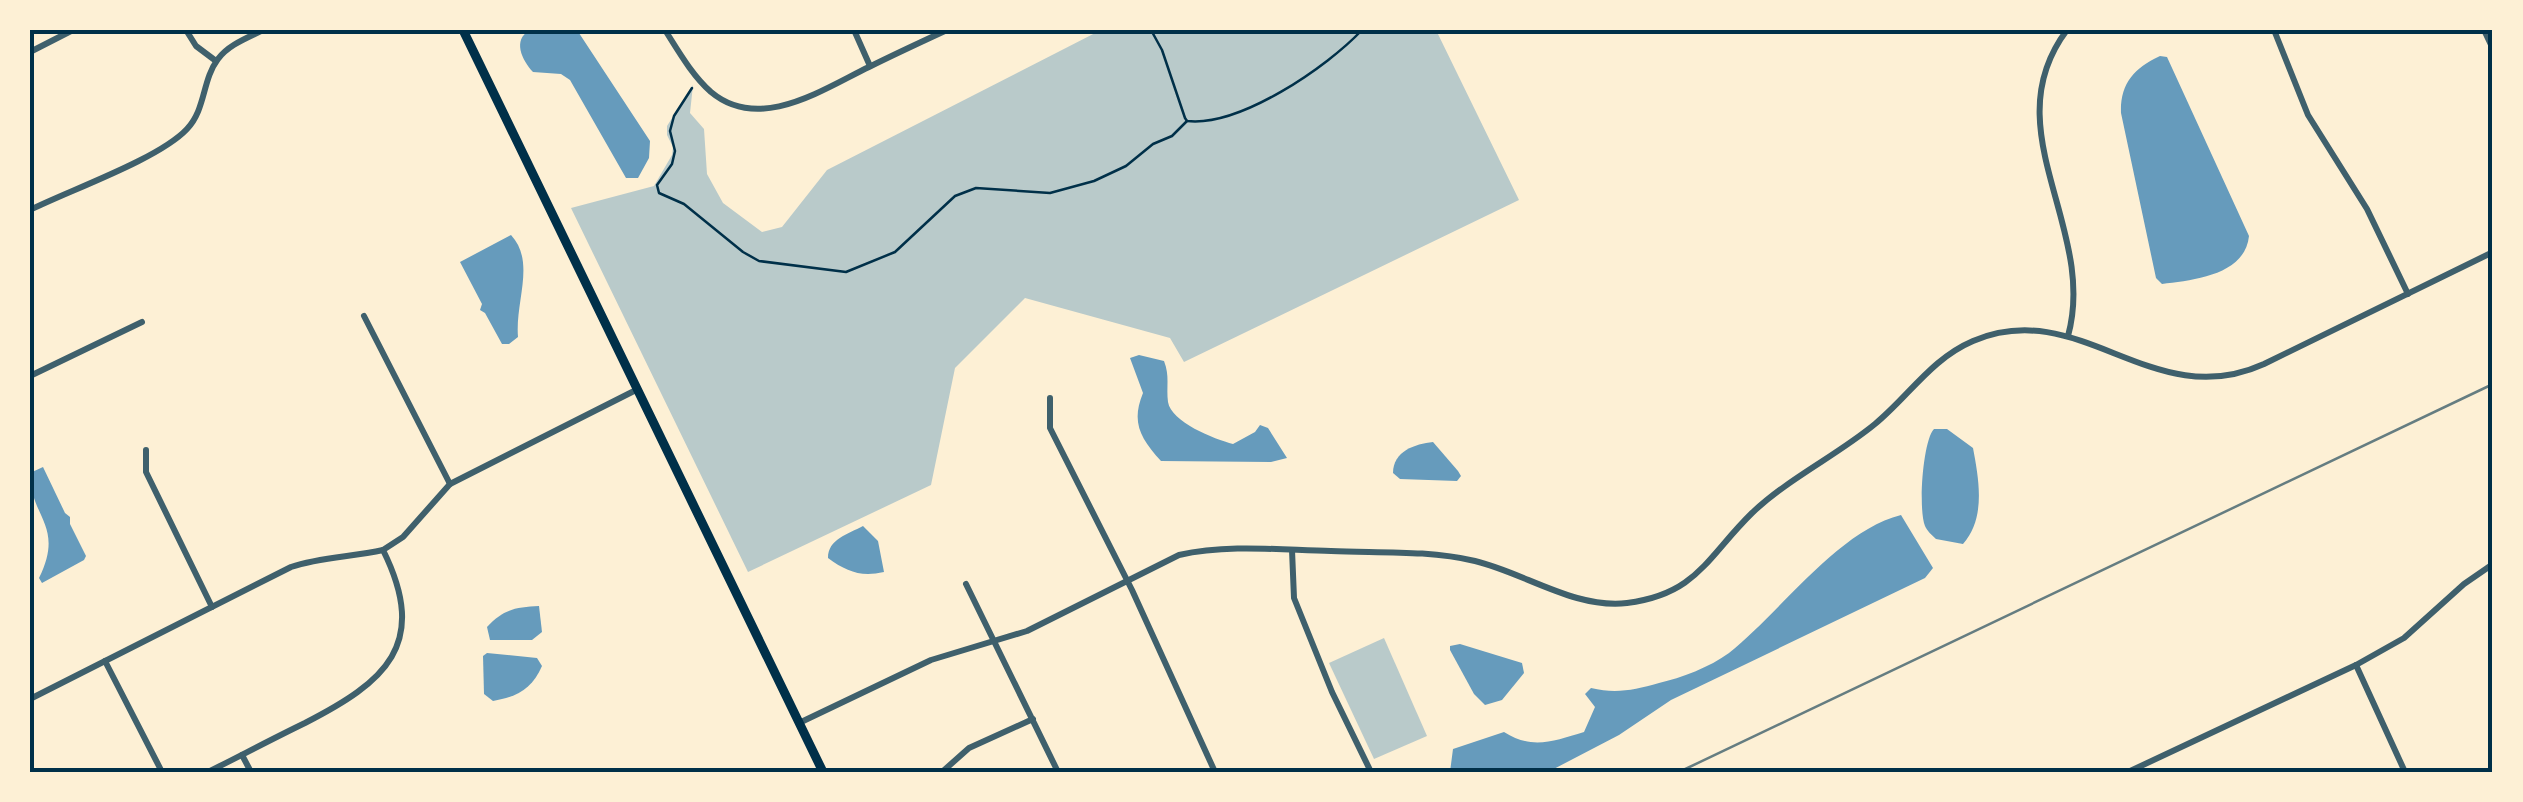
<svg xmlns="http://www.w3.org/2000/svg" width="2523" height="802" viewBox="0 0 2523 802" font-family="Cabin,sans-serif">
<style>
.green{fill:#b9caca}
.water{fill:#669bbc}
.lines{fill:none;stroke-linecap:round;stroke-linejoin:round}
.path{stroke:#003049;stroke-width:2.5}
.minor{stroke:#3f606c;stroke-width:6}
.secondary{stroke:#003049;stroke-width:9}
.rail{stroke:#657d81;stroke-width:2.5}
.neatline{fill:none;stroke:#003049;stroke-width:4}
</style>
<rect width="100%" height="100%" fill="#fdf0d5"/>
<g class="green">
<polygon points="1101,30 1436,30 1519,200 1184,362 1170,338 1025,298 955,368 931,485 748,572 571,208 654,186 672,155 673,147 667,135 667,126 693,85 690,113 704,129 707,174 723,203 762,232 782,227 827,170"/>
<polygon points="1384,638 1427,736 1374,759 1329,663"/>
</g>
<g class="water">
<path d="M 530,30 L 577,30 L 650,141 L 649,158 L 638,178 L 626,178 L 570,80 L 561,74 L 533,72 C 522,60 512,40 530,30 Z"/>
<path d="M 2160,56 L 2167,57 L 2249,236 C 2245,275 2194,280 2162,284 L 2156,278 L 2121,113 C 2120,84 2134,68 2160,56 Z"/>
<path d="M 511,235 C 536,262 515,301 518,337 L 509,344 L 502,344 L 485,313 L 480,310 L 482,304 L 460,262 Z"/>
<path d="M 1139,355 L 1164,361 C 1170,376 1166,387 1168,402 C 1171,422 1214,439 1233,444 L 1255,432 L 1260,425 L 1268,428 L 1287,458 L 1271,462 L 1161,461 C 1140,438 1131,422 1143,393 L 1130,358 Z"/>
<path d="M 1934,429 L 1947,429 L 1973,448 C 1979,480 1986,518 1963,544 L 1936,539 C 1932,535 1927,531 1925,526 C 1918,509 1923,440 1934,429 Z"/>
<path d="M 1433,442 L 1458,471 L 1461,476 L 1457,481 L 1400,479 L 1393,473 C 1393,451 1415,444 1433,442 Z"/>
<path d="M 43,467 L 65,513 L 70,517 L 70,524 L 86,556 L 84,560 L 42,583 L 39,578 C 65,525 30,518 30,473 Z"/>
<path d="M 1901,515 L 1933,568 L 1925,578 L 1671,700 L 1619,735 L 1548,772 L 1450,772 L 1453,749 L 1504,732 C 1532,750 1554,741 1584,732 L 1595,707 L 1585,694 L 1591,688 C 1616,694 1634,690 1659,683 C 1681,678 1710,667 1729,653 C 1780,613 1837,531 1901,515 Z"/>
<path d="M 863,526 L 878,541 L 884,572 C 861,577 847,572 828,558 C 828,539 848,534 863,526 Z"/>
<path d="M 539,606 L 542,632 L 532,640 L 490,640 L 487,627 C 503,609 517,607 539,606 Z"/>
<polygon points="1460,644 1522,663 1524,673 1502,700 1485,705 1474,694 1450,650 1450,646"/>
<path d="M 487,653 L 537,658 L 542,666 C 532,689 517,697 493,701 L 484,694 L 483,656 Z"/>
</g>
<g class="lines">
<g class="path">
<path d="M 1151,30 L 1162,50 L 1185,118 L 1187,121 C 1240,127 1327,67 1362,30"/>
<polyline points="692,88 674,116 670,131 675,151 672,164 657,185 659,193 684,204 743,252 759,261 846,272 895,252 955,196 976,188 1050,193 1094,181 1126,166 1153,144 1172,136 1187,121"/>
</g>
<g class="minor">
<polyline points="186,30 196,46 216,61"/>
<path d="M 665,30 C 679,52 692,75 711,92 C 760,133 823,89 869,67 C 895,54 921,42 947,30"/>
<polyline points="854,30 870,66"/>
<path d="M 2067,30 C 1992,129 2098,228 2068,336"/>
<polyline points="2274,30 2308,115 2367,209 2408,294"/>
<polyline points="2484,30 2493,49"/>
<polyline points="30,52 73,30"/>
<path d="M 30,210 C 70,190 159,159 187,129 C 206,109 202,80 218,59 C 228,45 247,38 263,30"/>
<polyline points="364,316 450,484"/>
<polyline points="30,376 142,322"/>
<polyline points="1050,398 1050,428 1132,590 1215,772"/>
<polyline points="146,450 146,472 212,607"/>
<polyline points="1292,550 1294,598 1332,692 1371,772"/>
<polyline points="966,584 1058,772"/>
<polyline points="105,661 162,772"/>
<polyline points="2356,665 2405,772"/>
<path d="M 30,699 L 291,567 C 320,557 352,557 383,550"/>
<path d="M 799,723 L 931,660 L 1027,631 L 1179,555 C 1228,544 1281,550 1331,551 C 1378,553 1428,550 1475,561 C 1525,573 1574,609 1627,603 C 1697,594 1707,557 1752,513 C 1789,478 1836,456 1875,424 C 1909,396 1931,359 1973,341 C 2081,295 2152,415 2264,364 L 2493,252"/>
<polyline points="242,755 251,772"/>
<path d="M 208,772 C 240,756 272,739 305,723 C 385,682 430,645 383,550 L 403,537 L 450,484 L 638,389"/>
<polyline points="942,772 969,748 1033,719"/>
<polyline points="2128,772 2356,665 2404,638 2464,584 2493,564"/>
</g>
<polyline class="secondary" points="463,30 823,772"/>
<polyline class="rail" points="1679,772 2493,384"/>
</g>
<rect width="2523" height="802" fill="none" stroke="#fdf0d5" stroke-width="65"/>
<rect x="32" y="32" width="2458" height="738" class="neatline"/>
</svg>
